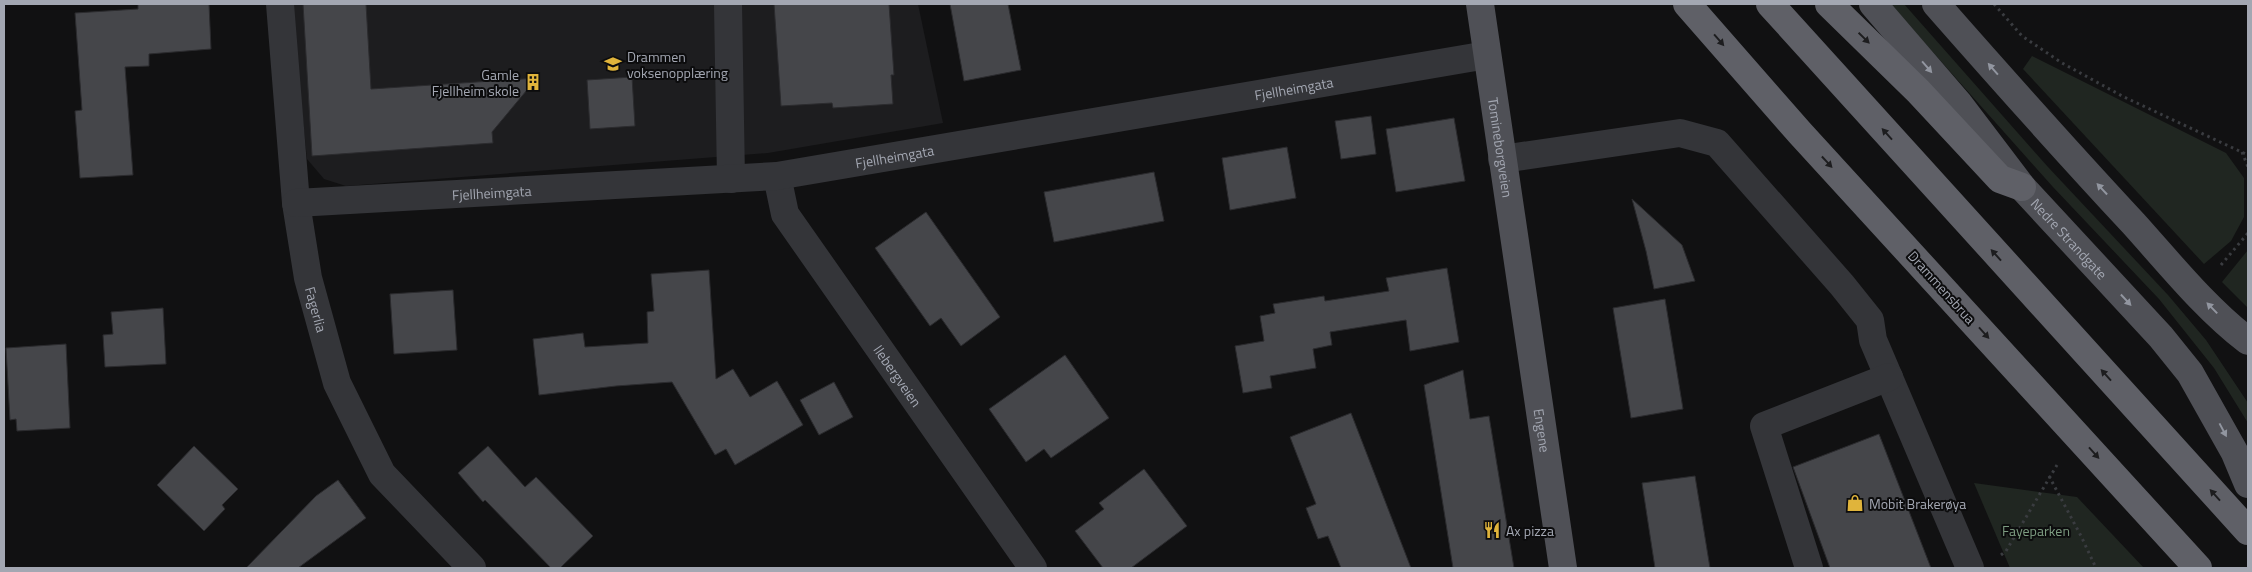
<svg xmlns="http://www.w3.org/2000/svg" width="2252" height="572" viewBox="0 0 2252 572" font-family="'Titillium Web',sans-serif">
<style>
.built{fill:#1d1d1f}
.green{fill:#202621}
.building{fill:#45464a;stroke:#2b2b2e}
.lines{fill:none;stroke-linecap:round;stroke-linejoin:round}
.path{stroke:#3a3c40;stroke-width:3;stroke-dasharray:2.5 4;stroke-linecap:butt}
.minor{stroke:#343539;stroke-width:28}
.major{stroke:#4f5056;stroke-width:28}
.highway{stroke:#5f6067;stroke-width:28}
.highway-bridge{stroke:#5f6067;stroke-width:28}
.oneway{fill:#1d1d1f}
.oneway2{fill:#9296a0}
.labels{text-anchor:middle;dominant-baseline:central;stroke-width:4;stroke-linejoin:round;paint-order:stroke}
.poi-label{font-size:14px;fill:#a3a7b2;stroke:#0c0c0d;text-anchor:start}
.street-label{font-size:14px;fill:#a3a7b2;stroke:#0c0c0d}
.park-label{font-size:14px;fill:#7c9b80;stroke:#0c0c0d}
</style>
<rect width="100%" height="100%" fill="#111112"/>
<polygon class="built" points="291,4 918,4 943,123 768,153 346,186 324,179 307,159"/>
<g class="green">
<polygon points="1890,4 1904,4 2048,167 2168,295 2206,340 2248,403 2248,423 2214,368 2159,299 2053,187"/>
<polygon points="2032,56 2226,153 2244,178 2244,217 2231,241 2204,264 2023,69"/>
<polygon points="2248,250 2248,308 2222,282"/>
<polygon points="1974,483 2077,497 2144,568 2010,568"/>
</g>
<g class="building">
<polygon points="138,4 209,4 211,49 149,54 149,66 125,67 133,175 80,178 75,111 82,110 75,13 138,9"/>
<polygon points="303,4 366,4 371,89 537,78 492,132 493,143 312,156"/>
<polygon points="774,4 889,4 894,75 891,75 893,104 833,108 832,103 781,106"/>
<polygon points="950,4 1008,4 1021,70 964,81"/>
<polygon points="632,77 635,126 590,129 587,80"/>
<polygon points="1371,116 1376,154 1341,159 1335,121"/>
<polygon points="1454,118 1465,181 1396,192 1386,129"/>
<polygon points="1287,147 1296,198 1230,210 1222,158"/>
<polygon points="1154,172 1164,221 1054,242 1044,192"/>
<polygon points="1632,199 1682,245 1695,281 1654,289 1646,251"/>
<polygon points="926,212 1000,317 961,346 941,318 930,326 875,248"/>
<polygon points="1447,268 1459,342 1410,351 1406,320 1330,332 1332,345 1313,349 1316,368 1270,376 1272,388 1243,393 1235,346 1264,341 1260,316 1275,313 1273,304 1324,296 1325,301 1389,291 1386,278"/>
<polygon points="709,270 716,379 733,369 750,397 777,381 803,425 735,465 726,449 715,455 672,382 616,386 539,395 533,339 583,333 585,347 648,343 647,312 654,311 651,274"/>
<polygon points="453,290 457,350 394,354 390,294"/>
<polygon points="1665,299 1683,409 1631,418 1613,308"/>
<polygon points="163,308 166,364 105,367 103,335 113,334 111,312"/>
<polygon points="66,344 70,428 17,431 16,419 10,420 6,348"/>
<polygon points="1065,355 1109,418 1051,458 1044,449 1026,462 989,409"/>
<polygon points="1463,370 1470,419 1489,416 1514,568 1453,568 1424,385"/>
<polygon points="834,382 853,417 819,435 800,400"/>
<polygon points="1351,413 1411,568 1341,568 1328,536 1318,539 1306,508 1316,504 1290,437"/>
<polygon points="1879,434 1931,568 1830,568 1793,467"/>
<polygon points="194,446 238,489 222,505 225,509 204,531 157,485"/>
<polygon points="488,446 525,487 536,477 593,536 560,568 551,568 485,500 483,502 458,473"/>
<polygon points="1144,469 1187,526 1131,568 1103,568 1075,531 1104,509 1099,503"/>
<polygon points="1695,476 1710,568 1655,568 1642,483"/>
<polygon points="338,480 366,518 298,568 246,568 316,496"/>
</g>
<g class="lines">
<g class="path">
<polyline points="1994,4 2022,36 2062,63 2124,97 2248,155"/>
<polyline points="2242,152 2248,167"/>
<polyline points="2221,265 2248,233"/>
<polyline points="2049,476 2081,536 2096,568"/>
<polyline points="2001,555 2006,551 2057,465"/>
</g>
<g class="minor">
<path id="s1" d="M 280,4 L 296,203 L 308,278 L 337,383 L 382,474 L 472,568"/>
<polyline points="728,4 731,179"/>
<polyline points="1502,159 1680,133 1717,143 1842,285 1870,320 1873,340 1970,568"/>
<path id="s2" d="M 777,176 L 785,214 L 1033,568"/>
<path id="s3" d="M 296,203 L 777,176 L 1487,55"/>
<polyline points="1809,568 1764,426 1889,377"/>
</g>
<g class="major">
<path id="s4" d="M 1480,4 L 1563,568"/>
<path id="s5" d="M 1873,4 L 1959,104 L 2022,187 L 2161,337 L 2190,373 L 2235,453 L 2248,484"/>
<path d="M 1936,4 C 2001,78 2067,152 2134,224 C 2170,264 2205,308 2248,341"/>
</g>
<polyline class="highway" points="1829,4 1918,91 2000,179 2022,187"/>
<g class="highway-bridge">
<polyline points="1687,4 1800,133 2198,568"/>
<polyline points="1770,4 2248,531"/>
</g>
</g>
<defs><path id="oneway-solid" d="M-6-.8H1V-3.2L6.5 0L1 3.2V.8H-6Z" transform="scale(1.25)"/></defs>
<g class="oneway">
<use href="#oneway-solid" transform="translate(1864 38) rotate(44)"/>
<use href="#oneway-solid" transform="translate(1719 40) rotate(49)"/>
<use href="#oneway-solid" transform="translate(1887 134) rotate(-132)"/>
<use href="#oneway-solid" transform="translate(1827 162) rotate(47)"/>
<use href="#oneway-solid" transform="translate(1996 255) rotate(-132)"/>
<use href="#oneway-solid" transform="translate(1984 333) rotate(48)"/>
<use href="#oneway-solid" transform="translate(2106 375) rotate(-132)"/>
<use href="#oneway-solid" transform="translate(2094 453) rotate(48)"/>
<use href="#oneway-solid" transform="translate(2215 495) rotate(-132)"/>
</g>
<g class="oneway2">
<use href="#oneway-solid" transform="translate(1927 67) rotate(49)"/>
<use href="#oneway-solid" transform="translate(1993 69) rotate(-131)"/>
<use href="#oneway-solid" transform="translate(2102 189) rotate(-133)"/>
<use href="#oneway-solid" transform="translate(2126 300) rotate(47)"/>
<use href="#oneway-solid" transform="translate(2212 308) rotate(-134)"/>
<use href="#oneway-solid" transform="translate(2223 430) rotate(62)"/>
</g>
<defs>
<g id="school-bare" transform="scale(1.35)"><path d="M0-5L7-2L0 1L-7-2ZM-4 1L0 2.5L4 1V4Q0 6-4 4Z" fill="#e0b43b" stroke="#0c0c0d" stroke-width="2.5" paint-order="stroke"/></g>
<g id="building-bare" transform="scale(1.35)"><path d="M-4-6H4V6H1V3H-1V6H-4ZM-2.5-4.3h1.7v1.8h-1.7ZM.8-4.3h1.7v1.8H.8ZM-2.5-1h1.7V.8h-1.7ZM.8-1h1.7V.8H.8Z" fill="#e0b43b" stroke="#0c0c0d" stroke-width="2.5" paint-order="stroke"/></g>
<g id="shop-bare" transform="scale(1.35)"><path d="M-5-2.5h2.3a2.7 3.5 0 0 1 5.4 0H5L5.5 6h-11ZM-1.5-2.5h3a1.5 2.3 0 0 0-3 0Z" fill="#e0b43b" stroke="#0c0c0d" stroke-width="2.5" paint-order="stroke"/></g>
<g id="restaurant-bare" transform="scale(1.35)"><path d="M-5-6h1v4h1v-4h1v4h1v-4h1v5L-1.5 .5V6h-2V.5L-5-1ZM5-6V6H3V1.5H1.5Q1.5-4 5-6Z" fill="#e0b43b" stroke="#0c0c0d" stroke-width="2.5" paint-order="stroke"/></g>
</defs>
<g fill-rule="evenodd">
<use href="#school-bare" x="613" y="64"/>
<use href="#building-bare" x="533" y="82"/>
<use href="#shop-bare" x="1855" y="503"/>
<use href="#restaurant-bare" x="1492" y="530"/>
</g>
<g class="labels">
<g class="poi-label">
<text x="627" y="56">Drammen<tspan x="627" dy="16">voksenopplæring</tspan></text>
<text x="519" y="74" text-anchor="end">Gamle<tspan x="519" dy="16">Fjellheim skole</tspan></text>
<text x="1869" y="503">Mobit Brakerøya</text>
<text x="1506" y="530">Ax pizza</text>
</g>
<g class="street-label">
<text stroke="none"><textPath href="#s3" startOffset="1006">Fjellheimgata</textPath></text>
<text stroke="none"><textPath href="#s4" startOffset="145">Tomineborgveien</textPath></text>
<text stroke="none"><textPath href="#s3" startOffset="601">Fjellheimgata</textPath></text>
<text stroke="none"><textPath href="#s3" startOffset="196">Fjellheimgata</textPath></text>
<text stroke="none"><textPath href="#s5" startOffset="306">Nedre Strandgate</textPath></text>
<text transform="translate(1942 287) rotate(48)">Drammensbrua</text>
<text stroke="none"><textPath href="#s1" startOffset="308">Fagerlia</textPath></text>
<text stroke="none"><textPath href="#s2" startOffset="236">Ilebergveien</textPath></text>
<text stroke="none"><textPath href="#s4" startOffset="431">Engene</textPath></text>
</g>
<g class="park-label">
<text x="2036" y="530">Fayeparken</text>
</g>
</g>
<rect width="2252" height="572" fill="none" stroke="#a3a7b2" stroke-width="10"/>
</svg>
